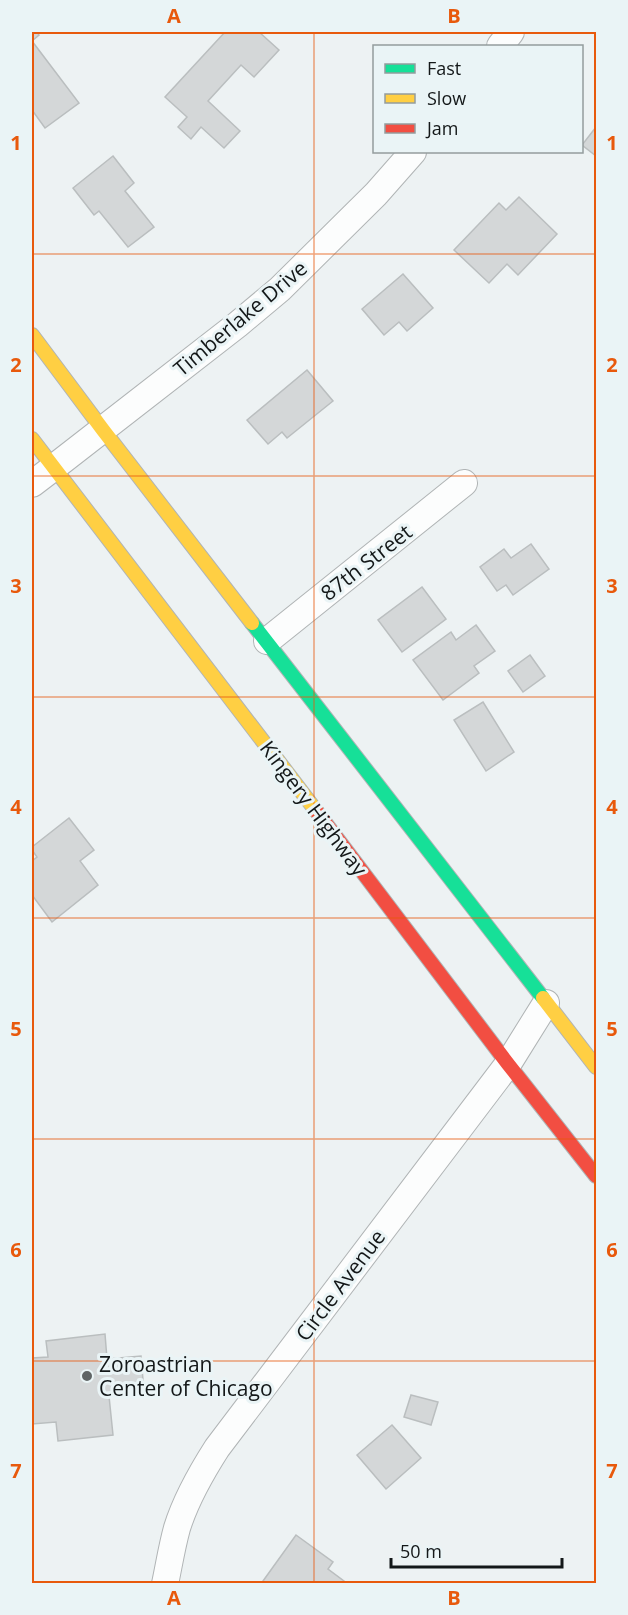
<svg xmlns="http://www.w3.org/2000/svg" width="628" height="1615" viewBox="0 0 628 1615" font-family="'Open Sans',sans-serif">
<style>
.building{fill:#d4d7d8;stroke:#babebf;stroke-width:1.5}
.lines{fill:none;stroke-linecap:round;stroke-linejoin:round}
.street-casing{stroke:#b0b4b5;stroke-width:28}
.fast-casing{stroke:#b0b4b5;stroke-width:16}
.slow-casing{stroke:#b0b4b5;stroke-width:16}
.jam-casing{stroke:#b0b4b5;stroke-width:16}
.street{stroke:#fcfdfd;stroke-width:26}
.fast{stroke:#16e098;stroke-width:14}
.slow{stroke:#ffcf43;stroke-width:14}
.jam{stroke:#f24e42;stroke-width:14}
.grid{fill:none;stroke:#e8590c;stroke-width:1.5;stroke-opacity:0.55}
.poi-dot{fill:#5f6465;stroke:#eaf4f6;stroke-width:2}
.labels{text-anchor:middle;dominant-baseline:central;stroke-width:6;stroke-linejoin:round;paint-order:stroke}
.street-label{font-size:21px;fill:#131718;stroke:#eaf4f6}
.poi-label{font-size:21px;fill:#131718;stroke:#eaf4f6;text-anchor:start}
.neatline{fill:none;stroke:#e8590c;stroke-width:2}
.grid-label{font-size:20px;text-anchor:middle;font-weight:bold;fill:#e8590c}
</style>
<rect width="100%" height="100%" fill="#edf2f3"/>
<g class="building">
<polygon points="32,32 37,32 39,35 32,41 79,103 45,128 32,110"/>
<polygon points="225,32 259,32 279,50 254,77 241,65 208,101 240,131 224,148 201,127 191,139 178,127 187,117 165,97"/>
<polygon points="596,127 596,156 582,145"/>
<polygon points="113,156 134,183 125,191 154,227 128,247 99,211 94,215 73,188"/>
<polygon points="519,197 557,234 518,275 507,264 489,283 454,250 499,203 506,210"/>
<polygon points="403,274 433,308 407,331 399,322 384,335 362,309"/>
<polygon points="307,370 333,401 287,438 282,432 268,444 247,420"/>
<polygon points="531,544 549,569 513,595 506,585 497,591 480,567 504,549 511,558"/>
<polygon points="422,587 446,619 402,652 378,620"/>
<polygon points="476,625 495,651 474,666 479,673 443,700 413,660 451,632 456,640"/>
<polygon points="530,655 545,676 523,692 508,671"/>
<polygon points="483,702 514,752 486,771 454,720"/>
<polygon points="69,818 94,850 80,861 98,885 52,922 32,895 32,861 37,857 32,850 32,847"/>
<polygon points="105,1334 107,1359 141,1356 144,1392 109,1396 113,1435 58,1441 56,1422 32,1424 32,1358 48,1357 46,1341"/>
<polygon points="411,1395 438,1402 431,1425 404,1417"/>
<polygon points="392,1425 421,1458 386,1489 357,1455"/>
<polygon points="296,1535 333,1562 328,1569 348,1584 266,1584 263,1581"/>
</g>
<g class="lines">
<g class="street-casing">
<g id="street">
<polyline points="500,46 511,32"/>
<polyline points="32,484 53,468 237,325 280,289 376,194 413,152"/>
<polyline points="267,641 464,483"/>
<path d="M 165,1584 C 169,1565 172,1546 177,1528 C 186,1499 201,1473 217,1448 L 508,1064 L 546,1003"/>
</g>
</g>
<g class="fast-casing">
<polyline id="fast" points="252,623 543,998"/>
</g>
<g class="slow-casing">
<g id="slow">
<polyline points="32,335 103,430 252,623"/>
<polyline points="32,439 317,812"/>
<polyline points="543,998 596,1067"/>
</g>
</g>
<g class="jam-casing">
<polyline id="jam" points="317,812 508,1064 596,1176"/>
</g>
<use href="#street" class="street"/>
<use href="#fast" class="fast"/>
<use href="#slow" class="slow"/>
<use href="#jam" class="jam"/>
</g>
<path class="grid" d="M 314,32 L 314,1584M 32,254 L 596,254M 32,476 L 596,476M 32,697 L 596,697M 32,918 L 596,918M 32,1139 L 596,1139M 32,1361 L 596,1361"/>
<circle class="poi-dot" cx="87" cy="1376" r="6"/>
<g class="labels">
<g class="street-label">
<text transform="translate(240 318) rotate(-40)">Timberlake Drive</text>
<text transform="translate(366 562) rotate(-38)">87th Street</text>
<text transform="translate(314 808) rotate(53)">Kingery Highway</text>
<text transform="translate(340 1285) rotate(-53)">Circle Avenue</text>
</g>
<g class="poi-label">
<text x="99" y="1364">Zoroastrian<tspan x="99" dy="24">Center of Chicago</tspan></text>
</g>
</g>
<rect width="628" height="1615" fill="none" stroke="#eaf4f6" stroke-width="66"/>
<rect x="373" y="45" width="210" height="108" fill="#eaf4f6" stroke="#949c9d" stroke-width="1.5"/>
<rect x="385" y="64" width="30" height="9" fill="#16e098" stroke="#949c9d" stroke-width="1.5"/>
<text x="427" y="75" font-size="18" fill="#131718">Fast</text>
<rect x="385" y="94" width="30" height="9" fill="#ffcf43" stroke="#949c9d" stroke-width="1.5"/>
<text x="427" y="105" font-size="18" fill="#131718">Slow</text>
<rect x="385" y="124" width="30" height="9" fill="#f24e42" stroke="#949c9d" stroke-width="1.5"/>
<text x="427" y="135" font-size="18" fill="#131718">Jam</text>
<path d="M391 1558v9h171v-9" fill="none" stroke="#131718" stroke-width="3"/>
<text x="400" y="1558" font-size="18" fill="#131718" stroke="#eaf4f6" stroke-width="4.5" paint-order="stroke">50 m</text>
<rect x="33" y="33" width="562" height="1549" class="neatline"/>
<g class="grid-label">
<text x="174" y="23">A</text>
<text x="454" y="23">B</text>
<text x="16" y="150">1</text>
<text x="612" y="150">1</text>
<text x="16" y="372">2</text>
<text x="612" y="372">2</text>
<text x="16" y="593">3</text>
<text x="612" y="593">3</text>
<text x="16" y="814">4</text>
<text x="612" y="814">4</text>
<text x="16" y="1036">5</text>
<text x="612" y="1036">5</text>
<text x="16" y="1257">6</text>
<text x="612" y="1257">6</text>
<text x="16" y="1478">7</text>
<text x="612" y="1478">7</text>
<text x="174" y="1605">A</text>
<text x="454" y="1605">B</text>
</g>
</svg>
